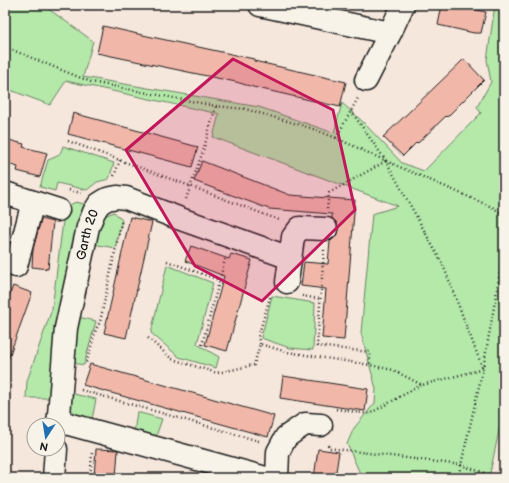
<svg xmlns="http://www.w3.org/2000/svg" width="509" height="483" viewBox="0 0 509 483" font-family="'Balsamiq Sans',sans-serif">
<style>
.green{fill:#b4e9aa;stroke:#688263}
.building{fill:#f1b8aa;stroke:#1c1c1c}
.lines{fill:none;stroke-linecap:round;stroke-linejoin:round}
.minor-casing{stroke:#1c1c1c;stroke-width:25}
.path{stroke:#1c1c1c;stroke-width:2.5;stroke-dasharray:1 3;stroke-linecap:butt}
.minor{stroke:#f7f3e8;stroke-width:22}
.marked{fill:#c2185b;fill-opacity:0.2;stroke:#c2185b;stroke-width:3;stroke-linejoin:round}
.labels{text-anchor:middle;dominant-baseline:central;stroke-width:3;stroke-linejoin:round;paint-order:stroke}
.street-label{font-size:13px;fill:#1c1c1c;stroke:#f7f3e8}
</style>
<rect width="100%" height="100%" fill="#f6e7dc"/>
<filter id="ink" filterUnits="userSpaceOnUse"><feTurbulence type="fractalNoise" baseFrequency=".025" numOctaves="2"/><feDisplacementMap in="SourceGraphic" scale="8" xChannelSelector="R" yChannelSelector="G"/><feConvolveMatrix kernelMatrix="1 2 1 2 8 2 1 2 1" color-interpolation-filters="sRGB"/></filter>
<g filter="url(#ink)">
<g class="green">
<polygon points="5,5 43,5 93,41 83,77 259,107 334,133 342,103 362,121 402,163 424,171 481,113 477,107 491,82 487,60 495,5 504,5 504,407 489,478 362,478 347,444 354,428 375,403 376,389 361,333 372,214 398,206 213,137 219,114 66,81 50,105 5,88"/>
<path d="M 63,146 L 114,163 L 109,179 L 97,182 L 87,190 L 57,183 L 55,191 L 40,187 L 48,160 C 58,156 60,156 63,146 Z"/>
<polygon points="76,202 84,204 75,247 51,398 26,398 27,381 52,309 63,221 67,206"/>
<polygon points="114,212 122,220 115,248 93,244 102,218 109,214"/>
<polygon points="167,265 213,283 197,344 219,357 216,368 179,357 151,333"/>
<polygon points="272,296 315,303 313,350 290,348 261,338"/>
<polygon points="78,317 96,321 84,365 72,363"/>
<path d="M 69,393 L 96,399 L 92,420 C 80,418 76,415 68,406 Z"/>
<polygon points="137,412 162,419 155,439 134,432"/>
</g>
<g class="building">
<polygon points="442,5 454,5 486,12 481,33 474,33 438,25"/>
<polygon points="103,26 138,34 254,59 254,61 346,82 340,107 253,87 236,82 97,53"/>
<polygon points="464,59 484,80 447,117 446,116 418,143 417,142 403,156 383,137"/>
<polygon points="73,113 198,147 192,167 68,134"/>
<polygon points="5,139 24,144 23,147 47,153 40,177 17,171 18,167 5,163"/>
<polygon points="202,161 290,195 355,200 344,340 322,338 326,289 301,286 304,262 328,264 330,241 332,240 336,236 338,230 337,223 332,218 332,214 269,209 194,181"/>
<polygon points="130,217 152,222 126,338 104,333"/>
<polygon points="41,219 53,222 48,269 32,267 33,249"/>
<polygon points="191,246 229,259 231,254 252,260 227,351 205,345 224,276 185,261"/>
<polygon points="13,286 32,293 7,362 5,362 5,307"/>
<polygon points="90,364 274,416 268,437 83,385"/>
<polygon points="283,376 368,389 365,411 280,398"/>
<polygon points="96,449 118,450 116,478 94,478"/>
<polygon points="318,449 339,452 335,478 314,478"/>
</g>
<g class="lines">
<g class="minor-casing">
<g id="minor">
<polyline points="260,5 390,33 403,5"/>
<polyline points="366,80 390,33"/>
<polyline points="5,193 58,210"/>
<polyline points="16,266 33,202"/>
<polyline points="287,282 293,237 300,228 326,229"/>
<polyline points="58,421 266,478"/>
<path id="s1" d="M 58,427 L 66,328 L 88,227 L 94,212 L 99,204 L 107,199 L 117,197 L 126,198 L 178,218 L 290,258"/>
<polyline points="54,478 56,449"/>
<polyline points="277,478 278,452 286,437 305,424 321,425"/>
</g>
</g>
<g class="path">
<polyline points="5,47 91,82 216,106 245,109 308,127 336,138 386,161 492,207 504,215"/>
<polyline points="336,138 358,98"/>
<polyline points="68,141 190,186 279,220"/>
<polyline points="114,176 120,160"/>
<polyline points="69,190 81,193"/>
<polyline points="186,199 203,151 216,106"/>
<polyline points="327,209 329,193 386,161"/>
<polyline points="324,250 317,346 370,352 370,365 393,370 422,385 483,369 443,265 386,161 351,111"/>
<polyline points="167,261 219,280"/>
<polyline points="302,296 320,299"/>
<polyline points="148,338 172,359 217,373 254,365 260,344 287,352 370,365"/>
<polyline points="260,344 258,337 271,294"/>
<polyline points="202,345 226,256"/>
<polyline points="86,362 87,361 96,329 100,322 122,219"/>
<polyline points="81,390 259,441"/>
<polyline points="336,409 369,414 421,385"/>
<polyline points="328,445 329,448 461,465 499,478"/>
<polyline points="90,478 92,453"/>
<polyline points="458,478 483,369 504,250"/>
</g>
<use href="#minor" class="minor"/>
</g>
</g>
<path class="marked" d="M 233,59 L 333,110 L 355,210 L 262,301 L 195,266 L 126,150 Z"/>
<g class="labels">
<g class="street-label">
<text stroke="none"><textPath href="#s1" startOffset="195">Garth 20</textPath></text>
</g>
</g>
<rect width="509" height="483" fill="none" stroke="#f7f3e8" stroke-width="20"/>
<rect x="10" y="10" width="489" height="463" fill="none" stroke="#1c1c1c" stroke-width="1.5" filter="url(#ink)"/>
<g transform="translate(46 437) rotate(192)"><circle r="19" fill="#f7f3e8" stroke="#9f9d96"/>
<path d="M0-3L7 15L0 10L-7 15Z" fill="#1f6fb2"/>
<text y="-6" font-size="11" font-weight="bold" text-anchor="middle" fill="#1c1c1c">N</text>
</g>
</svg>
